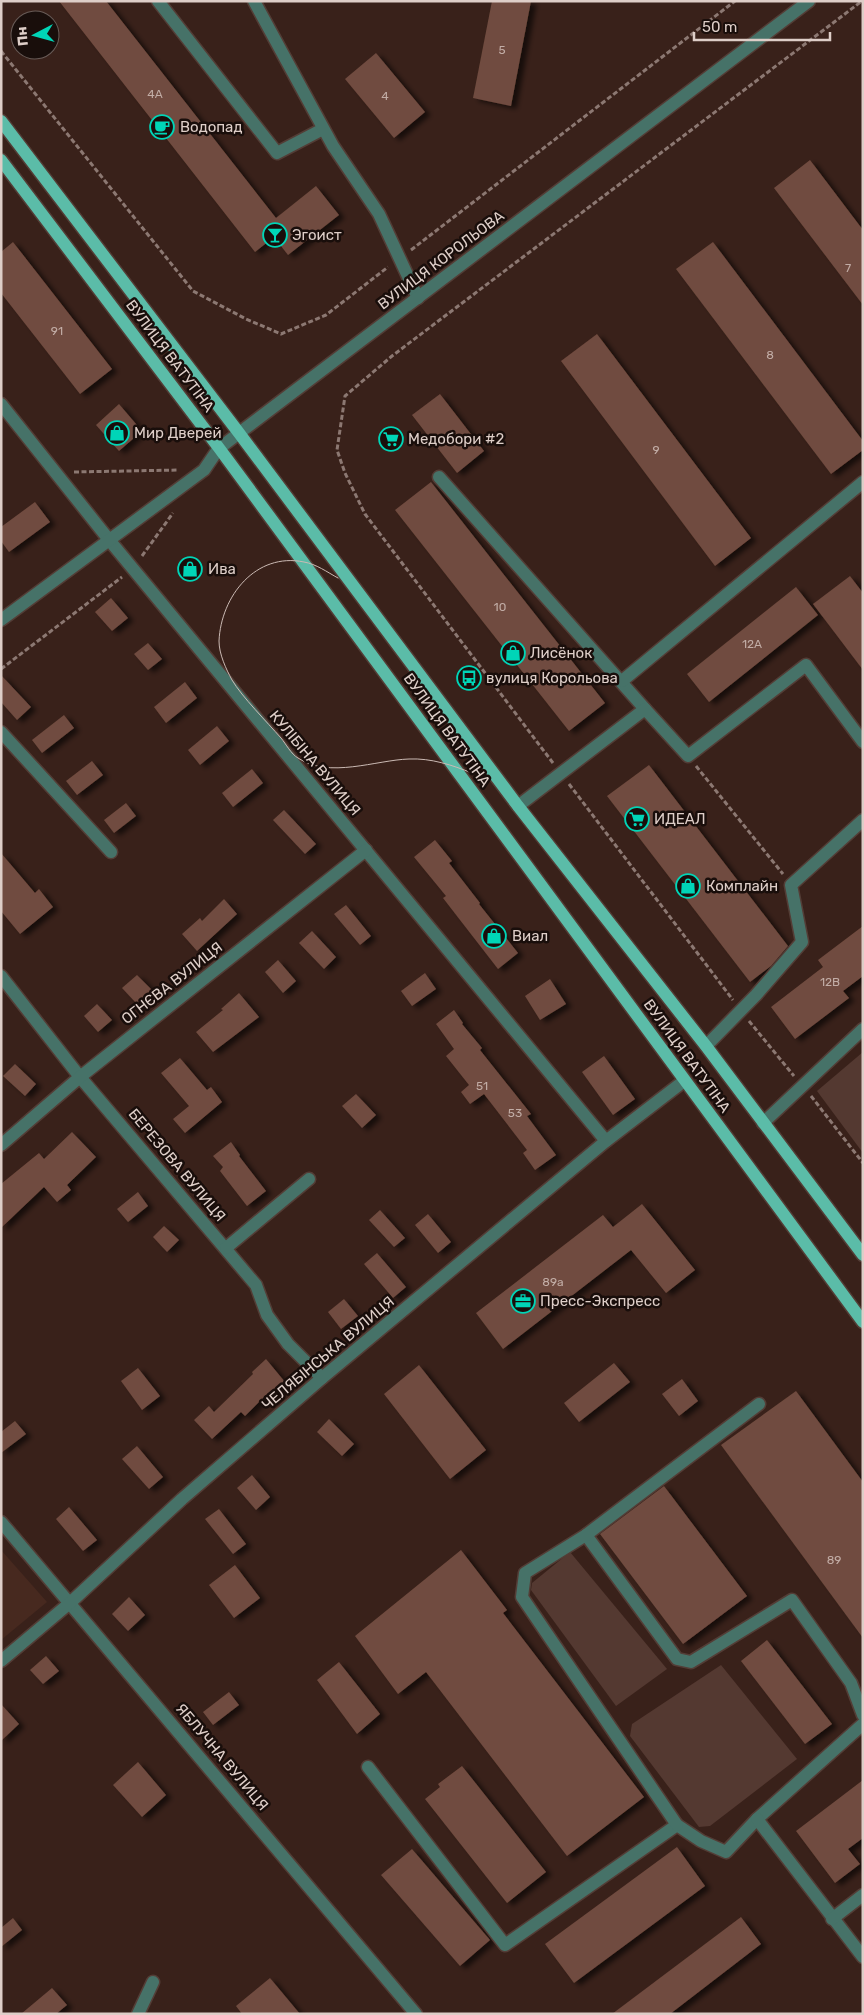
<svg xmlns="http://www.w3.org/2000/svg" width="864" height="2015" viewBox="0 0 864 2015" font-family="Rubik,sans-serif">
<style>
.built{fill:#47291f}
.green{fill:#543931}
.building{fill:#704b3f;filter:url(#shadow)}
.lines{fill:none;stroke-linecap:round;stroke-linejoin:round}
.minor-casing{stroke:#533d36;stroke-width:15}
.major-casing{stroke:#533d36;stroke-width:15}
.path{stroke:#8c7872;stroke-width:3;stroke-dasharray:5 2.5;stroke-linecap:butt}
.minor{stroke:#467268;stroke-width:12}
.major{stroke:#5bbca8;stroke-width:12}
.tram{stroke:#cbbab4;stroke-width:1}
.labels{text-anchor:middle;dominant-baseline:central;stroke-width:5;stroke-linejoin:round;paint-order:stroke}
.number-label{font-size:12px;fill:#c2ada6}
.poi-label{font-size:15px;fill:#decec8;stroke:#190e0b;text-anchor:start}
.street-label{font-size:15px;fill:#decec8;stroke:#190e0b}
</style>
<defs>
<filter id="shadow"><feDropShadow dx="5.5" dy="3" stdDeviation="2.5" flood-color="#0009"/></filter>
</defs>
<rect width="100%" height="100%" fill="#39211a"/>
<polygon class="built" points="1,1550 47,1602 1,1640"/>
<g class="green">
<polygon points="863,1052 863,1153 817,1091"/>
<polygon points="570,1552 667,1669 616,1706 531,1590 532,1583"/>
<polygon points="721,1665 797,1759 710,1826 699,1827 630,1736 632,1724"/>
</g>
<g class="building">
<polygon points="59,1 106,1 276,218 316,186 339,215 288,255 274,237 255,252"/>
<polygon points="492,1 531,1 511,106 473,98"/>
<polygon points="376,53 425,112 394,138 345,79"/>
<polygon points="810,160 863,230 863,305 774,188"/>
<polygon points="13,242 112,369 80,394 1,293 1,252"/>
<polygon points="713,242 863,441 863,450 831,474 676,269"/>
<polygon points="597,334 751,538 715,566 561,361"/>
<polygon points="440,394 484,451 457,473 412,415"/>
<polygon points="119,404 142,431 119,451 96,425"/>
<polygon points="431,482 605,703 569,731 395,510"/>
<polygon points="35,502 50,522 9,552 1,541 1,527"/>
<polygon points="850,576 863,593 863,670 813,604"/>
<polygon points="796,587 818,615 709,702 687,674"/>
<polygon points="111,598 128,618 112,631 95,612"/>
<polygon points="148,643 162,659 148,670 134,654"/>
<polygon points="1,675 31,707 17,720 1,702"/>
<polygon points="185,682 197,698 166,723 154,707"/>
<polygon points="64,715 74,728 42,753 32,740"/>
<polygon points="217,726 229,741 200,765 188,750"/>
<polygon points="92,761 103,775 77,795 66,781"/>
<polygon points="649,765 788,946 771,966 750,982 607,796"/>
<polygon points="252,769 263,783 233,807 222,793"/>
<polygon points="126,803 136,816 114,833 104,820"/>
<polygon points="284,810 316,844 305,854 273,820"/>
<polygon points="435,840 452,861 449,863 480,903 479,904 518,953 498,969 443,898 446,896 414,857"/>
<polygon points="1,853 35,893 39,889 53,907 20,934 1,911"/>
<polygon points="224,899 237,914 197,951 182,934 200,918 202,921"/>
<polygon points="346,905 371,936 360,945 334,914"/>
<polygon points="863,926 863,976 843,991 849,998 795,1039 771,1007 823,967 818,960"/>
<polygon points="312,931 336,957 324,969 299,943"/>
<polygon points="278,960 296,981 283,993 265,972"/>
<polygon points="425,973 436,989 412,1006 401,991"/>
<polygon points="137,975 152,990 137,1004 122,988"/>
<polygon points="550,979 566,1004 540,1020 525,996"/>
<polygon points="239,993 259,1017 213,1052 196,1032 223,1010 221,1009"/>
<polygon points="97,1004 112,1020 98,1032 84,1016"/>
<polygon points="454,1010 463,1023 462,1024 482,1048 480,1050 531,1114 527,1116 556,1155 535,1170 523,1153 527,1150 484,1094 470,1104 461,1092 469,1085 446,1056 454,1049 436,1024"/>
<polygon points="604,1056 635,1099 613,1115 582,1072"/>
<polygon points="180,1058 207,1090 211,1087 222,1102 185,1133 173,1119 189,1106 161,1073"/>
<polygon points="15,1064 36,1084 25,1096 3,1076"/>
<polygon points="356,1094 376,1115 362,1128 342,1106"/>
<polygon points="72,1132 96,1157 67,1185 71,1190 57,1202 44,1187 1,1228 1,1184 39,1153 44,1159"/>
<polygon points="231,1142 240,1155 239,1156 266,1191 247,1206 220,1171 223,1167 213,1156"/>
<polygon points="138,1192 148,1206 128,1222 117,1209"/>
<polygon points="642,1204 695,1270 666,1293 631,1250 503,1349 476,1313 603,1215 613,1227"/>
<polygon points="380,1210 405,1238 394,1247 369,1220"/>
<polygon points="428,1214 451,1242 438,1253 415,1225"/>
<polygon points="164,1226 179,1240 167,1252 153,1237"/>
<polygon points="377,1253 406,1287 393,1298 364,1264"/>
<polygon points="344,1299 358,1316 341,1329 328,1312"/>
<polygon points="266,1359 285,1382 270,1394 268,1393 245,1416 241,1412 212,1439 194,1420 209,1406 214,1412 253,1374 252,1372"/>
<polygon points="614,1363 630,1382 579,1422 564,1403"/>
<polygon points="419,1365 486,1450 450,1479 384,1394"/>
<polygon points="138,1368 160,1396 142,1410 121,1381"/>
<polygon points="682,1379 698,1401 679,1416 662,1394"/>
<polygon points="796,1391 863,1482 863,1638 721,1445"/>
<polygon points="329,1419 354,1444 342,1456 317,1432"/>
<polygon points="15,1421 26,1434 1,1453 1,1432"/>
<polygon points="137,1446 163,1477 149,1489 122,1459"/>
<polygon points="252,1475 270,1497 256,1510 237,1488"/>
<polygon points="664,1486 747,1596 683,1644 600,1534"/>
<polygon points="69,1507 97,1540 83,1551 56,1519"/>
<polygon points="219,1509 246,1544 233,1554 205,1519"/>
<polygon points="461,1550 507,1610 503,1613 644,1797 567,1856 426,1672 398,1694 355,1636"/>
<polygon points="235,1565 260,1598 234,1618 209,1585"/>
<polygon points="129,1597 145,1615 128,1631 112,1614"/>
<polygon points="767,1640 832,1724 805,1744 741,1661"/>
<polygon points="46,1656 59,1671 43,1684 30,1670"/>
<polygon points="339,1662 380,1714 357,1734 317,1680"/>
<polygon points="229,1692 239,1705 213,1725 203,1712"/>
<polygon points="1,1704 19,1724 1,1741"/>
<polygon points="138,1762 166,1795 142,1817 113,1785"/>
<polygon points="462,1766 546,1872 507,1903 425,1799 440,1787 438,1784"/>
<polygon points="863,1780 863,1838 848,1849 860,1864 835,1883 796,1831"/>
<polygon points="677,1847 705,1886 574,1983 545,1944"/>
<polygon points="412,1849 490,1940 460,1966 381,1875"/>
<polygon points="741,1917 761,1944 670,2014 612,2014"/>
<polygon points="13,1918 22,1930 1,1947 1,1928"/>
<polygon points="270,1978 300,2014 242,2014 236,2006"/>
<polygon points="52,1988 67,2005 56,2014 21,2014"/>
</g>
<g class="lines">
<g class="minor-casing">
<g id="minor">
<polyline points="158,1 277,153 323,129"/>
<polyline points="254,1 333,146 379,214 418,298"/>
<polyline points="1,404 110,541 606,1141"/>
<polyline points="439,477 645,709"/>
<polyline points="1,620 204,470 219,448 226,443 809,1"/>
<polyline points="622,681 863,482"/>
<polyline points="1,732 111,852"/>
<polyline points="518,806 645,709 688,756 806,665 863,742"/>
<polyline points="1,976 80,1077 256,1285 267,1315 288,1344 322,1378"/>
<polyline points="706,1046 756,995 802,942 791,885 863,820"/>
<polyline points="763,1123 863,1029"/>
<polyline points="1,1145 80,1077 366,850"/>
<polyline points="226,1248 309,1179"/>
<polyline points="1,1522 416,2014"/>
<polyline points="586,1535 677,1659 691,1662 792,1600 851,1683 863,1715"/>
<polyline points="1,1661 71,1602 182,1499 322,1378 606,1141 684,1081"/>
<polyline points="368,1767 505,1945 677,1825 701,1841 726,1852 757,1819 863,1724"/>
<polyline points="757,1819 863,1957"/>
<polyline points="677,1825 522,1597 525,1573 586,1535 759,1404"/>
<polyline points="832,1919 863,1895"/>
<polyline points="138,2014 153,1982"/>
</g>
</g>
<g class="major-casing">
<g id="major">
<polyline points="1,121 239,433 518,806 706,1046 863,1255"/>
<polyline points="1,160 219,448 863,1322"/>
</g>
</g>
<g class="path">
<polyline points="1,51 193,291 246,319 281,334 326,315 388,267"/>
<polyline points="411,250 735,1"/>
<polyline points="74,472 178,470"/>
<polyline points="142,556 173,513"/>
<polyline points="1,669 122,577"/>
<polyline points="553,763 365,514 345,473 337,450 345,396 392,356 862,1"/>
<polyline points="696,766 783,874"/>
<polyline points="569,784 733,1000"/>
<polyline points="749,1021 794,1076"/>
<polyline points="811,1096 863,1163"/>
</g>
<use href="#minor" class="minor"/>
<use href="#major" class="major"/>
<path class="tram" d="M 338,578 C 327,572 316,564 304,562 C 256,552 221,596 219,641 C 219,654 226,669 232,680 C 242,697 267,722 281,738 C 286,744 291,754 298,758 C 329,779 376,760 409,759 C 431,758 452,765 472,773"/>
</g>
<defs>
<g id="cafe-ring" transform="scale(1.25)"><circle r="9.5" fill="#190e0b" stroke="#00d5b7" stroke-width="1.5"/><path d="M-5.5-4.5H6V0H3Q3 3.5 0 3.5H-2.5Q-5.5 3.5-5.5 0ZM3-3.2v2h1.7v-2ZM-6 4.5H4V6H-6Z" fill="#00d5b7"/></g>
<g id="bar-ring" transform="scale(1.25)"><circle r="9.5" fill="#190e0b" stroke="#00d5b7" stroke-width="1.5"/><path d="M-6-5H6L.8 .8V4.5H3.5V6h-7V4.5H-.8V.8Z" fill="#00d5b7"/></g>
<g id="shop-ring" transform="scale(1.25)"><circle r="9.5" fill="#190e0b" stroke="#00d5b7" stroke-width="1.5"/><path d="M-5-2.5h2.3a2.7 3.5 0 0 1 5.4 0H5L5.5 6h-11ZM-1.5-2.5h3a1.5 2.3 0 0 0-3 0Z" fill="#00d5b7"/></g>
<g id="supermarket-ring" transform="scale(1.25)"><circle r="9.5" fill="#190e0b" stroke="#00d5b7" stroke-width="1.5"/><path d="M-6-5.5h2.5l.6 2H6L4.5 2H-2.5L-4.4-4H-6ZM-1.5 3.2a1.3 1.3 0 1 0 .1 0ZM3 3.2a1.3 1.3 0 1 0 .1 0Z" fill="#00d5b7"/></g>
<g id="bus-ring" transform="scale(1.25)"><circle r="9.5" fill="#190e0b" stroke="#00d5b7" stroke-width="1.5"/><path d="M-5-6H5V4H4V6H2V4H-2V6H-4V4H-5ZM-3.5-4V0h7V-4ZM-3.5 1.2v1.5H-2V1.2ZM2 1.2v1.5H3.5V1.2Z" fill="#00d5b7"/></g>
<g id="office-ring" transform="scale(1.25)"><circle r="9.5" fill="#190e0b" stroke="#00d5b7" stroke-width="1.5"/><path d="M-6-3h4V-5.5h4V-3h4V5H-6ZM-1-4.5V-3h2v-1.5ZM-6 0V1H6V0Z" fill="#00d5b7"/></g>
</defs>
<g fill-rule="evenodd">
<use href="#cafe-ring" x="162" y="127"/>
<use href="#bar-ring" x="275" y="235"/>
<use href="#shop-ring" x="117" y="433"/>
<use href="#supermarket-ring" x="391" y="439"/>
<use href="#shop-ring" x="190" y="569"/>
<use href="#shop-ring" x="513" y="653"/>
<use href="#bus-ring" x="469" y="678"/>
<use href="#supermarket-ring" x="637" y="819"/>
<use href="#shop-ring" x="688" y="886"/>
<use href="#shop-ring" x="494" y="936"/>
<use href="#office-ring" x="523" y="1301"/>
</g>
<g class="labels">
<g class="number-label">
<text x="502" y="50">5</text>
<text x="155" y="94">4А</text>
<text x="385" y="96">4</text>
<text x="848" y="268">7</text>
<text x="57" y="331">91</text>
<text x="770" y="355">8</text>
<text x="656" y="450">9</text>
<text x="500" y="607">10</text>
<text x="752" y="644">12А</text>
<text x="830" y="982">12В</text>
<text x="482" y="1086">51</text>
<text x="515" y="1113">53</text>
<text x="553" y="1282">89а</text>
<text x="834" y="1560">89</text>
</g>
<g class="poi-label">
<text x="180" y="127">Водопад</text>
<text x="292" y="235">Эгоист</text>
<text x="134" y="433">Мир Дверей</text>
<text x="408" y="439">Медобори #2</text>
<text x="208" y="569">Ива</text>
<text x="530" y="653">Лисёнок</text>
<text x="486" y="678">вулиця Корольова</text>
<text x="654" y="819">ИДЕАЛ</text>
<text x="706" y="886">Комплайн</text>
<text x="512" y="936">Виал</text>
<text x="540" y="1301">Пресс-Экспресс</text>
</g>
<g class="street-label">
<text transform="translate(441 260) rotate(-37)">ВУЛИЦЯ КОРОЛЬОВА</text>
<text transform="translate(170 356) rotate(53)">ВУЛИЦЯ ВАТУТІНА</text>
<text transform="translate(447 730) rotate(54)">ВУЛИЦЯ ВАТУТІНА</text>
<text transform="translate(315 763) rotate(50)">КУЛІБІНА ВУЛИЦЯ</text>
<text transform="translate(172 983) rotate(-38)">ОГНЄВА ВУЛИЦЯ</text>
<text transform="translate(687 1056) rotate(54)">ВУЛИЦЯ ВАТУТІНА</text>
<text transform="translate(177 1165) rotate(50)">БЕРЕЗОВА ВУЛИЦЯ</text>
<text transform="translate(328 1353) rotate(-40)">ЧЕЛЯБІНСЬКА ВУЛИЦЯ</text>
<text transform="translate(222 1757) rotate(50)">ЯБЛУЧНА ВУЛИЦЯ</text>
</g>
</g>
<rect width="864" height="2015" fill="none" stroke="#decec8" stroke-width="5"/>
<g transform="translate(35 35) rotate(264)"><circle r="24" fill="#190e0b" stroke="#685b57"/>
<path d="M0-4L9 19L0 12L-9 19Z" fill="#00d5b7"/>
<text y="-8" font-size="14" font-weight="bold" text-anchor="middle" fill="#decec8">Пн</text>
</g>
<path d="M694 32v8h136v-8" fill="none" stroke="#decec8" stroke-width="2.5"/>
<text x="702" y="32" font-size="15" fill="#decec8" stroke="#190e0b" stroke-width="4" paint-order="stroke">50 m</text>
</svg>
